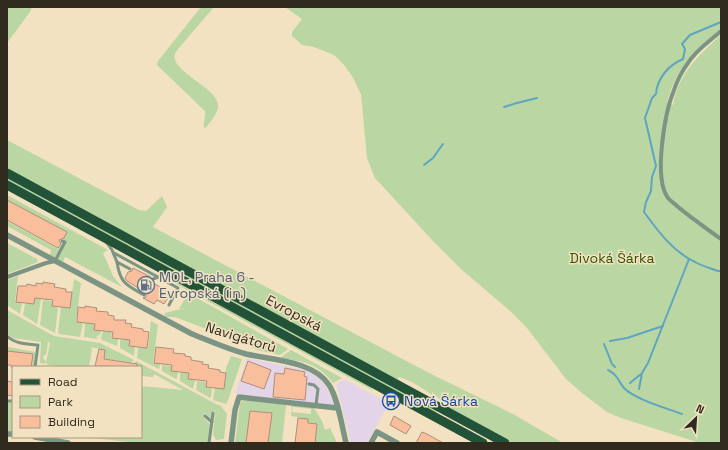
<svg xmlns="http://www.w3.org/2000/svg" width="728" height="450" viewBox="0 0 728 450" font-family="'Space Grotesk',sans-serif">
<style>
.industrial{fill:#e3d4e7}
.green{fill:#bad6a3;fill-rule:evenodd}
.lines{fill:none;stroke-linecap:round;stroke-linejoin:round}
.stream{stroke:#5ea5c0;stroke-width:2}
.building{fill:#f9bf9c;stroke:#ae8e7b}
.service{stroke:#7b9484;stroke-width:3}
.pedestrian{stroke:#7b9484;stroke-width:4}
.minor{stroke:#7b9484;stroke-width:5.5}
.primary{stroke:#225238;stroke-width:9}
.labels{text-anchor:middle;dominant-baseline:central;stroke-width:3;stroke-linejoin:round;paint-order:stroke}
.park-label{font-size:14px;fill:#315300;stroke:#f3e2c1}
.service-label{font-size:14px;fill:#4e5e75;stroke:#f3e2c1;text-anchor:start}
.street-label{font-size:14px;fill:#312a1e;stroke:#f3e2c1}
.transit-label{font-size:14px;fill:#164399;stroke:#f3e2c1;text-anchor:start}
</style>
<rect width="100%" height="100%" fill="#f3e2c1"/>
<g class="industrial">
<polygon points="247,358 305,370 314,374 322,381 328,390 334,405 313,404 235,394"/>
<polygon points="344,379 387,402 388,405 367,443 351,443 336,384"/>
</g>
<g class="green">
<polygon points="7,7 32,7 30,12 7,43"/>
<path d="M 201,7 L 214,7 L 178,49 C 177,51 175,52 175,54 C 169,71 217,87 218,105 C 219,113 209,123 205,129 C 202,124 206,117 205,111 L 157,65 L 158,61 Z"/>
<path d="M 285,7 L 721,7 L 721,28 C 695,52 677,65 667,102 L 673,105 C 678,74 699,55 721,35 L 721,443 L 700,443 L 621,418 L 607,412 L 582,393 L 566,379 L 527,328 L 509,310 L 461,269 L 433,241 L 375,178 L 367,158 L 361,94 L 352,76 L 345,66 L 334,55 L 314,47 L 302,45 L 292,36 L 292,32 L 302,19 Z"/>
<path d="M 7,140 L 139,210 L 146,211 L 162,196 L 167,207 L 153,227 L 431,374 L 513,414 L 563,443 L 513,443 L 445,406 L 445,404 L 432,392 L 432,395 C 421,387 412,381 399,377 L 398,379 L 391,377 L 7,169 Z"/>
<polygon points="7,178 437,411 436,413 7,181"/>
<polygon points="7,195 108,250 103,253 113,276 122,287 65,257 63,262 50,255 51,250 7,226 7,221 58,249 67,232 7,200"/>
<polygon points="7,243 37,259 38,262 7,274"/>
<polygon points="18,276 15,301 22,303 20,314 7,305 7,280"/>
<polygon points="168,277 370,387 374,391 165,278"/>
<polygon points="74,279 81,283 76,322 83,323 80,337 59,334 58,332 61,307 70,308"/>
<polygon points="188,293 288,349 280,355 257,350 248,345 175,317 164,317 165,313 185,308 179,309"/>
<polygon points="35,299 41,299 37,324 23,315 25,304 34,304"/>
<polygon points="43,300 52,301 52,306 58,308 55,333 40,325"/>
<polygon points="7,310 54,336 100,343 134,360 130,364 128,362 96,358 97,355 105,356 105,350 90,347 92,349 89,367 66,367 48,365 46,363 50,343 48,342 46,355 44,355 43,359 46,361 45,364 40,363 41,342 13,338 7,333"/>
<polygon points="151,321 158,325 153,363 160,364 159,369 137,358 138,348 148,348"/>
<polygon points="85,323 94,324 94,330 101,331 100,335 96,336 98,339 84,337"/>
<polygon points="103,331 112,332 111,338 118,339 117,346 102,340 101,338"/>
<polygon points="120,340 129,340 129,346 135,347 134,356 120,348"/>
<polygon points="8,347 35,352 34,367 31,367 32,354 7,351"/>
<path d="M 291,350 L 342,378 L 333,383 C 316,362 305,362 280,358 Z"/>
<polygon points="231,356 242,359 227,403 226,404 213,400 215,388 224,389 226,368"/>
<polygon points="136,361 216,404 221,406 227,414 224,439 216,440 213,434 215,411 212,411 211,418 204,413 204,418 211,425 208,443 137,443 84,437 141,437 141,386 183,390 154,374 153,377 141,376 141,367 131,367"/>
<polygon points="162,365 171,366 171,371 178,372 177,378 176,379 162,371"/>
<polygon points="180,373 188,373 188,379 195,380 193,389 180,381"/>
<polygon points="197,381 206,382 206,387 212,389 211,397 210,398 196,390"/>
<polygon points="244,400 286,405 282,443 268,443 272,413 250,411 246,443 235,443 240,403"/>
<polygon points="7,402 13,403 13,431 7,431"/>
<path d="M 292,405 L 314,408 L 322,421 L 325,430 L 330,428 L 337,443 L 315,443 L 317,424 L 308,423 L 308,419 L 291,416 ZM 293,407 L 311,409 L 311,414 L 292,412 Z"/>
</g>
<g class="lines">
<g class="stream">
<path d="M 721,22 L 690,35 L 682,44 L 685,49 L 683,59 C 669,65 657,78 656,94 L 652,98 L 645,118 L 656,166 L 652,177 L 651,191 L 646,202 L 644,212 C 658,231 673,252 695,262 C 702,266 710,268 718,271 L 721,271"/>
<polyline points="504,107 517,103 537,98"/>
<polyline points="424,165 433,158 443,144"/>
<polyline points="610,341 627,338 663,326"/>
<polyline points="604,344 612,364 615,367"/>
<path d="M 608,370 C 619,376 617,380 624,388 C 636,400 666,408 682,414"/>
<polyline points="630,383 641,374"/>
<polyline points="639,389 642,373 648,363 689,259"/>
</g>
</g>
<g class="building">
<polygon points="7,200 67,232 64,238 59,240 61,244 58,248 7,220"/>
<polygon points="133,268 151,277 151,282 171,293 164,304 157,300 154,304 143,298 146,297 146,293 127,281 125,278 128,272 132,271"/>
<polygon points="43,282 55,284 54,287 66,289 66,292 72,292 70,308 52,306 53,300 35,298 34,304 16,302 18,286 27,286 27,284 36,286 36,283 43,284"/>
<polygon points="85,306 97,308 96,311 108,312 108,315 114,316 114,320 126,320 125,323 132,324 131,327 143,329 143,331 149,332 147,348 129,346 130,340 112,338 113,332 94,330 95,324 77,322 78,307 85,308"/>
<polygon points="156,347 174,349 173,353 185,354 185,356 191,357 191,360 203,362 202,364 209,365 208,368 220,370 220,372 226,373 224,389 206,387 207,381 188,379 189,373 171,371 172,365 154,363"/>
<polygon points="99,349 105,350 104,359 137,364 137,367 95,366"/>
<polygon points="7,351 33,354 31,367 11,367 11,365 7,365"/>
<polygon points="248,361 271,370 264,389 241,381"/>
<polygon points="285,368 305,372 304,376 307,377 305,400 273,397 275,373 284,374"/>
<polygon points="7,381 13,382 13,396 7,395"/>
<polygon points="250,411 272,413 268,443 246,443"/>
<polygon points="394,416 411,426 406,434 390,425"/>
<polygon points="298,418 308,419 308,423 317,424 315,443 295,443"/>
<polygon points="422,432 427,434 443,443 416,443"/>
</g>
<g class="lines">
<g class="service">
<polyline points="107,243 112,250 117,262 130,269"/>
<polyline points="114,253 178,288 169,305"/>
<polyline points="55,261 65,242 62,241"/>
<path d="M 117,262 C 120,283 126,285 144,295"/>
<polyline points="153,279 166,274"/>
<path d="M 7,336 C 15,344 27,344 38,345 L 35,367"/>
<polyline points="309,384 314,385 318,389 316,405"/>
<polyline points="7,401 13,401"/>
<polyline points="205,416 212,422"/>
<polyline points="209,443 213,413"/>
</g>
<g class="pedestrian">
<path d="M 721,31 C 710,41 696,50 688,63 C 682,71 677,81 674,90 C 665,112 653,178 668,198 C 670,201 674,203 677,206 C 691,218 706,228 721,239"/>
<polyline points="7,277 46,263 55,261"/>
</g>
<g class="minor">
<path d="M 7,235 L 192,334 C 210,341 227,349 246,354 C 272,360 314,361 329,385 C 338,398 342,427 346,443"/>
<polyline points="7,434 13,434"/>
<polyline points="35,437 68,443"/>
<polyline points="231,443 235,410 239,397 337,408"/>
<polyline points="371,443 377,432 397,443"/>
</g>
<g class="primary">
<polyline points="7,173 505,443"/>
<polyline points="7,185 483,443"/>
</g>
</g>
<defs>
<g id="fuel-ring" transform="scale(0.9)"><circle r="9.5" fill="#f3e2c1" stroke="#5c6f8a" stroke-width="1.5"/><path d="M-5.5-6h7V0h2V4h1.3V-2.5L3-4.5l.8-.8L6-3V5H2.5V1h-1V6h-7ZM-4.2-4.7v3.2H.2V-4.7Z" fill="#5c6f8a"/></g>
<g id="bus-ring" transform="scale(0.9)"><circle r="9.5" fill="#f3e2c1" stroke="#1a4fb4" stroke-width="1.5"/><path d="M-5-6H5V4H4V6H2V4H-2V6H-4V4H-5ZM-3.5-4V0h7V-4ZM-3.5 1.2v1.5H-2V1.2ZM2 1.2v1.5H3.5V1.2Z" fill="#1a4fb4"/></g>
</defs>
<g fill-rule="evenodd">
<use href="#fuel-ring" x="146" y="285"/>
<use href="#bus-ring" x="391" y="401"/>
</g>
<g class="labels">
<g class="park-label">
<text x="612" y="258">Divoká Šárka</text>
</g>
<g class="service-label">
<text x="159" y="277">MOL, Praha 6 -<tspan x="159" dy="16">Evropská (in)</tspan></text>
</g>
<g class="street-label">
<text transform="translate(294 313) rotate(28)">Evropská</text>
<text transform="translate(241 337) rotate(17)">Navigátorů</text>
</g>
<g class="transit-label">
<text x="404" y="401">Nová Šárka</text>
</g>
</g>
<rect width="728" height="450" fill="none" stroke="#312a1e" stroke-width="16"/>
<rect x="12" y="366" width="130" height="72" fill="#f3e2c1" stroke="#a59880"/>
<rect x="20" y="379" width="20" height="6" fill="#225238" stroke="#a59880"/>
<text x="48" y="386" font-size="12" fill="#312a1e">Road</text>
<rect x="20" y="396" width="20" height="12" fill="#bad6a3" stroke="#a59880"/>
<text x="48" y="406" font-size="12" fill="#312a1e">Park</text>
<rect x="20" y="416" width="20" height="12" fill="#f9bf9c" stroke="#a59880"/>
<text x="48" y="426" font-size="12" fill="#312a1e">Building</text>
<g transform="translate(696 418) rotate(25)" stroke="#f3e2c1" stroke-width="3" paint-order="stroke">
<path d="M0-3L7 15L0 10L-7 15Z" fill="#312a1e"/>
<text y="-6" font-size="11" font-weight="bold" text-anchor="middle" fill="#312a1e">N</text>
</g>
</svg>
